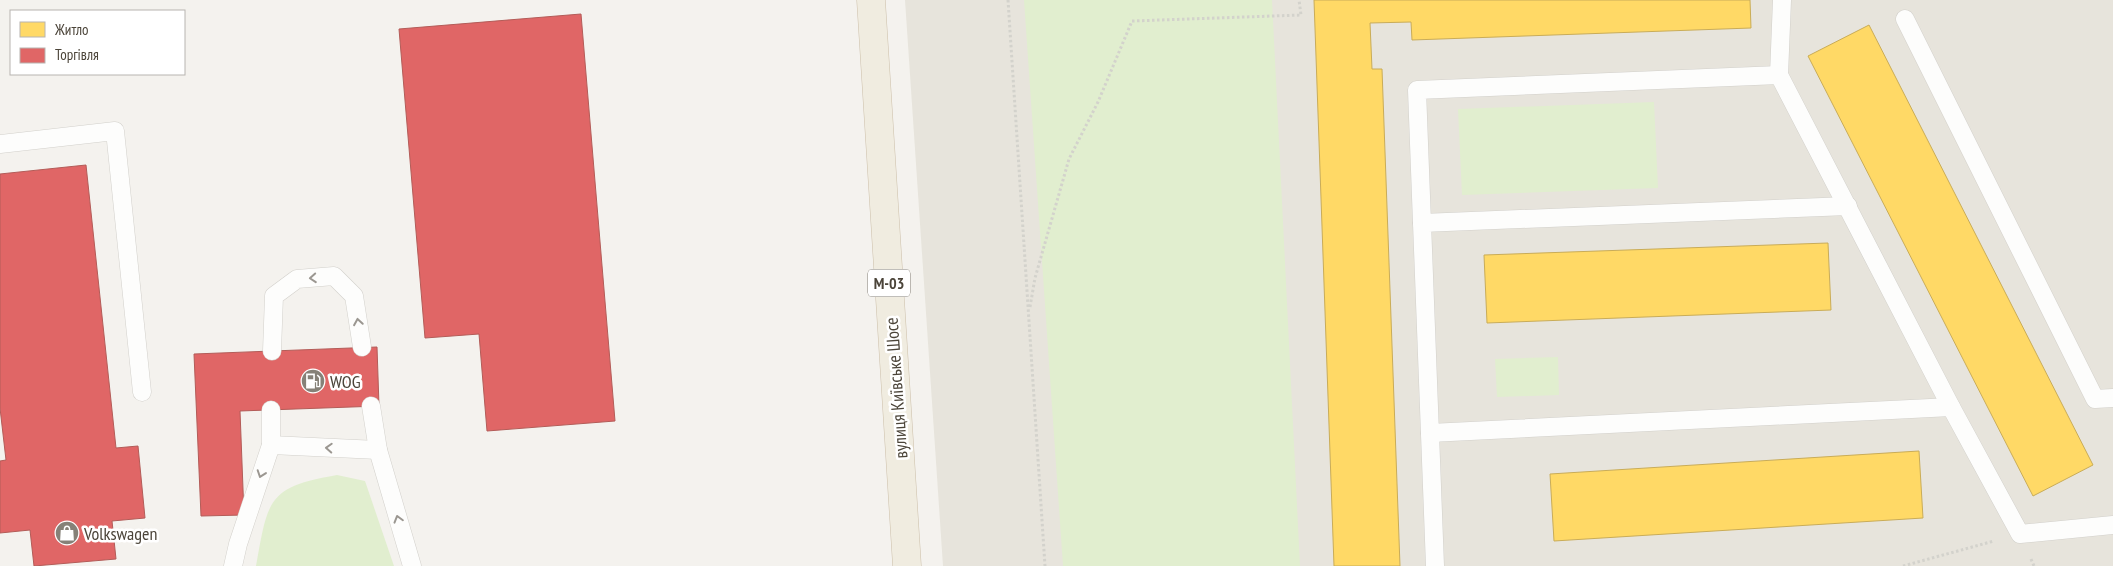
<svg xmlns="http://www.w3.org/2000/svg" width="2113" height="566" viewBox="0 0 2113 566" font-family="'PT Sans Narrow',sans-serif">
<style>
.residential{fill:#e7e4dc}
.green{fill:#e1eecf}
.homes{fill:#ffd966;stroke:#c9ac58}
.shops{fill:#e06666;stroke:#b35c58}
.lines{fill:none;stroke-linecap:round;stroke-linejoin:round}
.service-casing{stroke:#d2d0cb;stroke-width:19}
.trunk-casing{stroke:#ccbfa9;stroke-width:29}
.path{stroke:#d3d2cc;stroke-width:3;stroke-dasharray:2.5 2.5;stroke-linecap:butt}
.service{stroke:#fdfdfc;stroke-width:18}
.trunk{stroke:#f0ece0;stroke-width:28}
.oneway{stroke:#9b9791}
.labels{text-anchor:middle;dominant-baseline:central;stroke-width:5;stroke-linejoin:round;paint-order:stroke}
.shield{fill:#fff;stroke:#817c74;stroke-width:1}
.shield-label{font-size:16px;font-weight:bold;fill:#4b4439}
.poi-label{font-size:18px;fill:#4b4439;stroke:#fff;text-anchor:start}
.street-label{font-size:18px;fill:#4b4439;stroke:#fff}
</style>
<rect width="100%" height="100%" fill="#f4f2ee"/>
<polygon class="residential" points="905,0 2113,0 2113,566 943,566"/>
<g class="green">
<polygon points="1024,0 1272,0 1300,566 1063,566"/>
<polygon points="1654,102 1658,188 1462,195 1458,109"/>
<polygon points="1558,357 1559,395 1497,397 1495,359"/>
<path d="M 337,475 L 365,481 L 394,566 L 256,566 C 268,500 267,487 337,475 Z"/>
</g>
<g class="homes">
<polygon points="1314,0 1750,0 1751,28 1412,40 1411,22 1370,23 1372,69 1382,69 1400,566 1334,566"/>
<polygon points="1869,25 2093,465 2033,496 1808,56"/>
<polygon points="1828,243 1831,310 1487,323 1484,255"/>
<polygon points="1919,451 1923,518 1554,541 1550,474"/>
</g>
<g class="shops">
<polygon points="581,14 615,421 487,431 479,334 425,338 399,29"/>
<polygon points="86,165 116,448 138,446 145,518 112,521 116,559 34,566 30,530 0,533 0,461 6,460 0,408 0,174"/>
<polygon points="377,347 379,406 240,411 244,515 201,516 194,354"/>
</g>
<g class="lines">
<g class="service-casing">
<g id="service">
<polyline points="1782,0 1779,75 1951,407 2020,534 2113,525"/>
<polyline points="1905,19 2095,399 2113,398"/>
<polyline points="0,144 115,131 142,392"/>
<polyline points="1422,223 1417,90 1779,75"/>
<polyline points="272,351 274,296 297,279 334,276 354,296 362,347"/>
<polyline points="371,406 378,450 412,566"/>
<polyline points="1430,433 1951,407"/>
<polyline points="271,445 378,450"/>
<polyline points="233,566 238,544 271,445 271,410"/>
<polyline points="1435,566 1422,223 1848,206"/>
</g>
</g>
<g class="trunk-casing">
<polyline id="trunk" points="871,0 907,566"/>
</g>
<g class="path">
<polyline points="1008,0 1045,566"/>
<polyline points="1030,307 1035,278 1069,159 1098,102 1132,21 1301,15 1299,0"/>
<polyline points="2031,559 2034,566"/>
<polyline points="1903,566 1994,541"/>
</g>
<use href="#service" class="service"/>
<use href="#trunk" class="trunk"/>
</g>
<defs><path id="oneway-chevron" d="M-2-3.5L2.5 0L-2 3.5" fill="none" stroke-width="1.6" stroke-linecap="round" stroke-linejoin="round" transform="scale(1.25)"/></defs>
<g class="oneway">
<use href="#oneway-chevron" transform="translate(313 278) rotate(176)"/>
<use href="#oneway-chevron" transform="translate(358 322) rotate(-99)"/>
<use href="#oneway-chevron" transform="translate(329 448) rotate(-177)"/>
<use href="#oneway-chevron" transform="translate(261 474) rotate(109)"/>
<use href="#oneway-chevron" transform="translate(398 519) rotate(-106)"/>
</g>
<defs>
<g id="fuel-disc" transform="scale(1.25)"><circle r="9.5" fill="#868178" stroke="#fff"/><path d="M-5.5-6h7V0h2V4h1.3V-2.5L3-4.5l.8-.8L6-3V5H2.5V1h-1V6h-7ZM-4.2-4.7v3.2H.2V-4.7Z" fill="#fff"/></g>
<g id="shop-disc" transform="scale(1.25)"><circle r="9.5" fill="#868178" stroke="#fff"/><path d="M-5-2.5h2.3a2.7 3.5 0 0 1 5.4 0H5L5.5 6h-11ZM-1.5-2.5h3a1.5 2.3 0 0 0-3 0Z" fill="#fff"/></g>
</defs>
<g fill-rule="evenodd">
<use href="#fuel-disc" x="313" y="381"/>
<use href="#shop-disc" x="67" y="533"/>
</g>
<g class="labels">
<rect class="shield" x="868" y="269.5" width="42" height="27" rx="4"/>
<g class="shield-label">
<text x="889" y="283">М-03</text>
</g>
<g class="poi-label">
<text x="330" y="381">WOG</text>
<text x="84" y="533">Volkswagen</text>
</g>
<g class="street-label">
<text transform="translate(896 388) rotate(-94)">вулиця Київське Шосе</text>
</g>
</g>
<rect x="10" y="10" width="175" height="65" fill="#ffffff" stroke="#b7b4b0"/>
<rect x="20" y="22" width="25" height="15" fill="#ffd966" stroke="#b7b4b0"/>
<text x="55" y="35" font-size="15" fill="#4b4439">Житло</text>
<rect x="20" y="48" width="25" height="15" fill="#e06666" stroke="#b7b4b0"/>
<text x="55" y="60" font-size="15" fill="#4b4439">Торгівля</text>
</svg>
